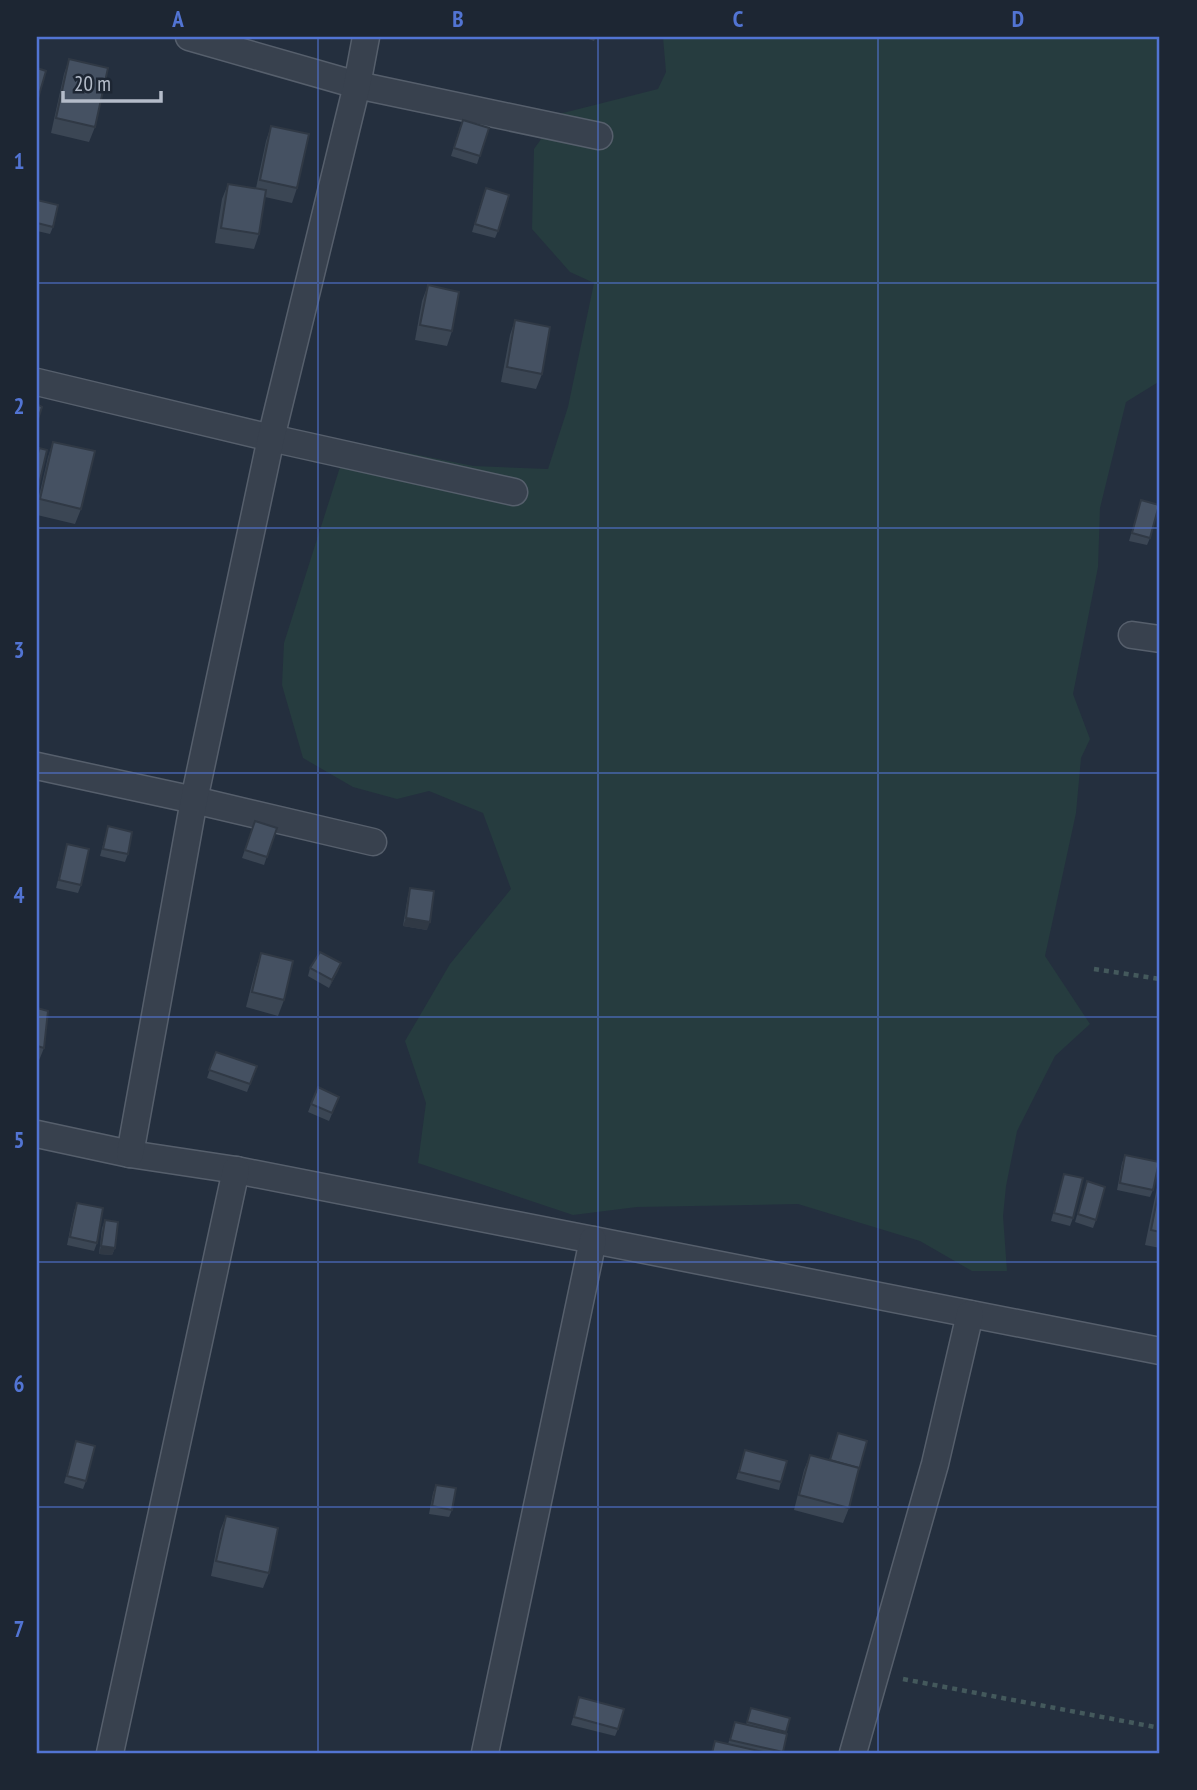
<svg xmlns="http://www.w3.org/2000/svg" width="1197" height="1790" viewBox="0 0 1197 1790" font-family="'PT Sans Narrow',sans-serif">
<style>
.green{fill:#263c3f}
.lines{fill:none;stroke-linecap:round;stroke-linejoin:round}
.street-casing{stroke:#565f6c;stroke-width:29}
.path{stroke:#44595c;stroke-width:4.5;stroke-dasharray:5 5;stroke-linecap:butt}
.street{stroke:#38414e;stroke-width:26}
.wall{fill:#3b4654}
.shaded-wall{fill:#303945}
.building{fill:#455162;stroke:#303945;stroke-width:2}
.grid{fill:none;stroke:#5274d3;stroke-width:2;stroke-opacity:0.55}
.neatline{fill:none;stroke:#5274d3;stroke-width:2.5}
.grid-label{font-size:23px;text-anchor:middle;font-weight:bold;fill:#5274d3}
</style>
<rect width="100%" height="100%" fill="#242f3e"/>
<polygon class="green" points="663,37 1160,37 1160,381 1126,402 1100,508 1098,567 1073,694 1090,739 1081,758 1076,813 1045,956 1090,1024 1055,1056 1017,1131 1006,1186 1003,1216 1007,1271 972,1271 920,1241 798,1204 637,1207 573,1215 418,1163 426,1103 405,1041 450,964 511,889 483,813 429,791 397,799 353,787 303,758 282,685 284,643 340,467 378,447 473,466 548,469 568,407 594,283 570,272 532,229 534,149 559,114 658,89 666,72"/>
<g class="lines">
<g class="street-casing">
<g id="street">
<polyline points="189,37 357,85 599,136"/>
<polyline points="37,382 271,438 514,492"/>
<polyline points="1132,635 1160,639"/>
<polyline points="37,766 194,800 373,842"/>
<polyline points="37,1134 130,1154 236,1170 1160,1351"/>
<polyline points="130,1154 194,800 271,438 357,85 366,37"/>
<polyline points="110,1753 236,1170"/>
<polyline points="485,1753 593,1240"/>
<polyline points="853,1753 935,1464 970,1314"/>
</g>
</g>
<g class="path">
<polyline points="1094,969 1160,979"/>
<polyline points="903,1679 1160,1728"/>
</g>
<use href="#street" class="street"/>
</g>
<g class="wall">
<polygon points="583,37 596,37 594,41"/>
<polygon points="69,59 95,127 89,142 51,133 64,74"/>
<polygon points="271,126 297,188 292,203 265,197 259,234 254,249 215,243 222,199 228,184 256,188 266,141"/>
<polygon points="460,127 489,128 477,164 451,156"/>
<polygon points="483,196 498,231 495,238 472,232"/>
<polygon points="37,200 53,227 50,234 37,231"/>
<polygon points="428,285 452,331 447,346 415,340 422,301"/>
<polygon points="515,320 542,374 536,389 501,382 510,335"/>
<polygon points="53,442 81,509 75,524 37,515 37,505 48,457"/>
<polygon points="1141,500 1150,538 1147,545 1129,541"/>
<polygon points="255,821 277,828 264,865 242,858"/>
<polygon points="108,826 128,854 125,862 100,856"/>
<polygon points="67,844 81,885 78,893 56,888"/>
<polygon points="410,888 427,930 403,926 408,895"/>
<polygon points="261,953 284,1000 278,1016 246,1007 256,968"/>
<polygon points="341,963 338,971 329,988 308,976 310,968"/>
<polygon points="37,1008 44,1048 38,1063 37,1062"/>
<polygon points="216,1052 257,1066 247,1092 207,1078"/>
<polygon points="318,1087 339,1097 329,1121 308,1112"/>
<polygon points="1125,1155 1153,1190 1150,1197 1117,1190 1122,1163"/>
<polygon points="1160,1173 1160,1248 1145,1245"/>
<polygon points="1064,1174 1073,1218 1070,1226 1051,1221"/>
<polygon points="1087,1181 1096,1220 1093,1228 1075,1222"/>
<polygon points="77,1203 97,1243 94,1251 67,1245 74,1211"/>
<polygon points="105,1220 115,1248 112,1255 99,1254 102,1228"/>
<polygon points="838,1433 849,1508 843,1523 794,1510 804,1470 810,1455 829,1460"/>
<polygon points="76,1441 86,1481 83,1489 64,1483"/>
<polygon points="745,1450 781,1482 779,1490 736,1479"/>
<polygon points="436,1485 452,1510 449,1517 429,1514 433,1493"/>
<polygon points="226,1516 269,1573 263,1588 211,1576 220,1531"/>
<polygon points="579,1697 618,1729 615,1736 571,1725"/>
<polygon points="751,1708 790,1718 782,1753 711,1753 715,1741 728,1744 735,1722 746,1725"/>
</g>
<g class="shaded-wall">
<polygon points="406,918 430,922 427,930 403,926"/>
<polygon points="341,963 338,971 329,988 332,980"/>
<polygon points="101,1246 115,1248 112,1255 99,1254"/>
</g>
<g class="building">
<polygon points="69,59 108,68 95,127 56,118"/>
<polygon points="37,68 46,71 37,102"/>
<polygon points="463,120 489,128 480,156 454,148"/>
<polygon points="271,126 309,134 297,188 260,180"/>
<polygon points="228,184 266,190 259,234 221,228"/>
<polygon points="486,188 509,195 498,231 475,224"/>
<polygon points="37,200 58,205 53,227 37,223"/>
<polygon points="428,285 459,292 452,331 420,325"/>
<polygon points="515,320 550,327 542,374 507,367"/>
<polygon points="37,404 42,407 37,422"/>
<polygon points="53,442 95,451 81,509 40,499"/>
<polygon points="39,448 47,450 37,493 37,459"/>
<polygon points="1141,500 1159,505 1150,538 1132,533"/>
<polygon points="255,821 277,828 267,857 245,850"/>
<polygon points="108,826 132,832 128,854 103,849"/>
<polygon points="67,844 89,849 81,885 59,880"/>
<polygon points="410,888 434,891 430,922 406,918"/>
<polygon points="320,952 341,963 332,980 310,968"/>
<polygon points="261,953 293,961 284,1000 252,992"/>
<polygon points="37,1008 48,1011 44,1048 37,1046"/>
<polygon points="216,1052 257,1066 250,1084 209,1070"/>
<polygon points="318,1087 339,1097 332,1113 311,1104"/>
<polygon points="1125,1155 1159,1162 1153,1190 1120,1183"/>
<polygon points="1064,1174 1083,1178 1073,1218 1054,1213"/>
<polygon points="1087,1181 1105,1187 1096,1220 1078,1214"/>
<polygon points="1160,1184 1160,1232 1151,1230"/>
<polygon points="77,1203 103,1208 97,1243 70,1237"/>
<polygon points="105,1220 118,1222 115,1248 101,1246"/>
<polygon points="838,1433 867,1441 859,1470 859,1468 830,1460"/>
<polygon points="76,1441 95,1446 86,1481 67,1476"/>
<polygon points="745,1450 787,1461 781,1482 739,1472"/>
<polygon points="810,1455 859,1468 849,1508 799,1495"/>
<polygon points="436,1485 456,1488 452,1510 432,1506"/>
<polygon points="226,1516 278,1528 269,1573 216,1561"/>
<polygon points="579,1697 624,1709 618,1729 574,1717"/>
<polygon points="751,1708 790,1718 786,1732 747,1722"/>
<polygon points="735,1722 787,1734 783,1752 730,1740"/>
<polygon points="715,1741 767,1753 712,1753"/>
</g>
<path class="grid" d="M 318,37 L 318,1753M 598,37 L 598,1753M 878,37 L 878,1753M 37,283 L 1160,283M 37,528 L 1160,528M 37,773 L 1160,773M 37,1017 L 1160,1017M 37,1262 L 1160,1262M 37,1507 L 1160,1507"/>
<rect width="1197" height="1790" fill="none" stroke="#1d2633" stroke-width="77"/>
<path d="M63 91v10h98v-10" fill="none" stroke="#b4bcc9" stroke-width="3.5"/>
<text x="74" y="91" font-size="21" fill="#b4bcc9" stroke="#1d2633" stroke-width="5" paint-order="stroke">20 m</text>
<rect x="38" y="38" width="1120" height="1714" class="neatline"/>
<g class="grid-label">
<text x="178" y="27">A</text>
<text x="458" y="27">B</text>
<text x="738" y="27">C</text>
<text x="1018" y="27">D</text>
<text x="19" y="169">1</text>
<text x="19" y="414">2</text>
<text x="19" y="658">3</text>
<text x="19" y="903">4</text>
<text x="19" y="1148">5</text>
<text x="19" y="1392">6</text>
<text x="19" y="1637">7</text>
</g>
</svg>
